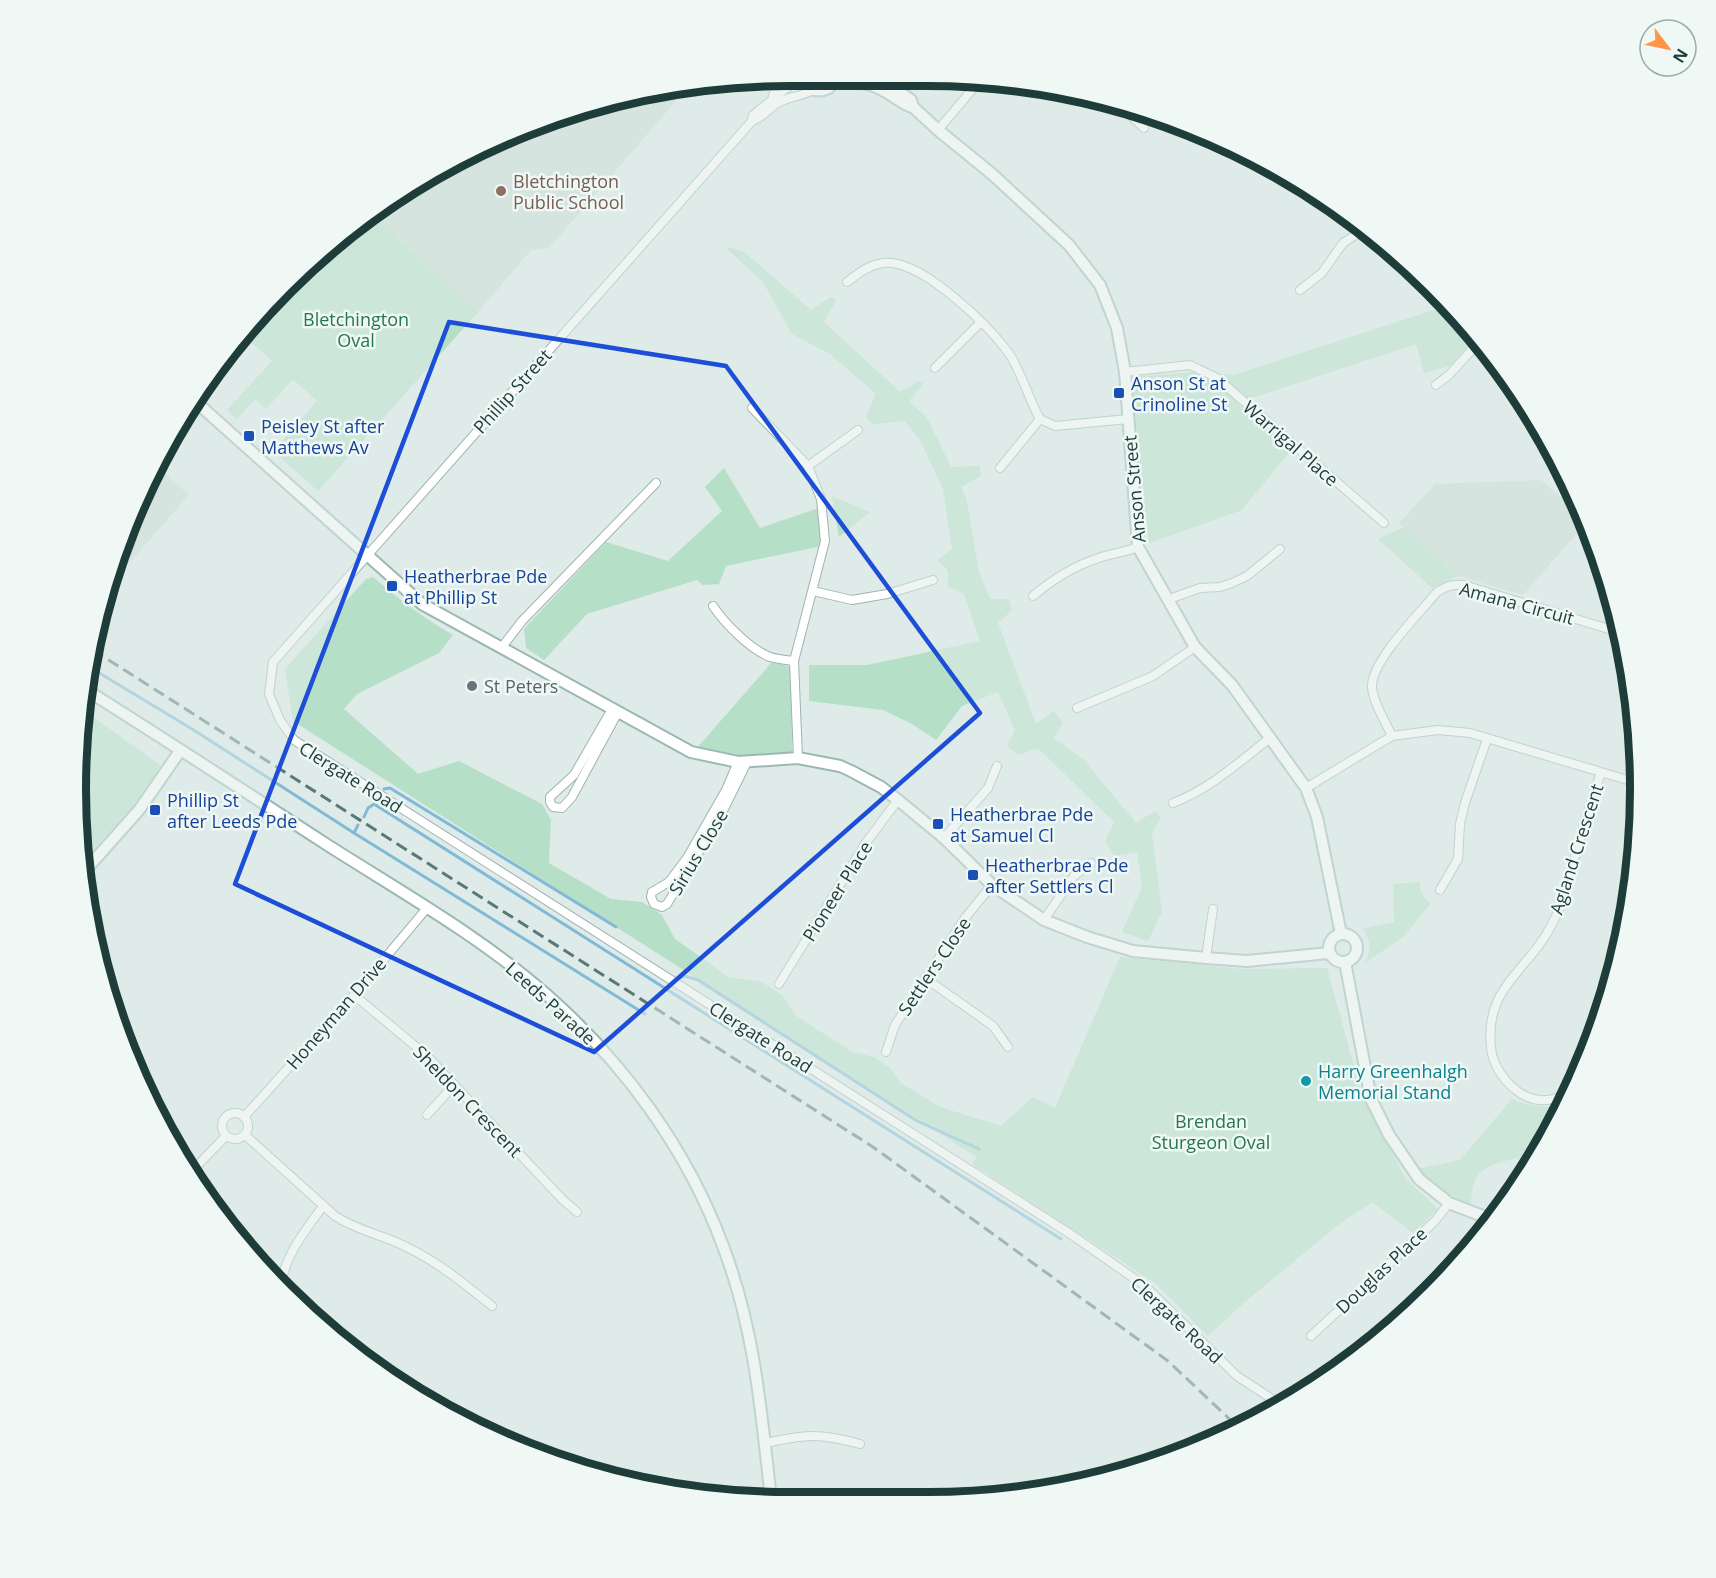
<svg xmlns="http://www.w3.org/2000/svg" width="1716" height="1578" viewBox="0 0 1716 1578" font-family="'Open Sans',sans-serif">
<style>
.built{fill:#ccdbd7}
.green{fill:#b5dfc7}
.lines{fill:none;stroke-linecap:round;stroke-linejoin:round}
.stream{stroke:#80bad6;stroke-width:3}
.street-casing{stroke:#a1b3b0;stroke-width:10}
.secondary-casing{stroke:#9cb8b3;stroke-width:14}
.street{stroke:#fff;stroke-width:8}
.secondary{stroke:#fff;stroke-width:10}
.rail{stroke:#587975;stroke-width:3;stroke-dasharray:12 6;stroke-linecap:butt}
.marked{fill:none;stroke:#1d4ed8;stroke-width:4.5;stroke-linejoin:round}
.education-dot{fill:#8d6e63;stroke:#eff8f5;stroke-width:2}
.transit-dot{fill:#1a4fb4;stroke:#eff8f5;stroke-width:2}
.worship-dot{fill:#6b7280;stroke:#eff8f5;stroke-width:2}
.culture-dot{fill:#0f9aa8;stroke:#eff8f5;stroke-width:2}
.labels{text-anchor:middle;dominant-baseline:central;stroke-width:5;stroke-linejoin:round;paint-order:stroke}
.education-label{font-size:18px;fill:#785e54;stroke:#eff8f5;text-anchor:start}
.park-label{font-size:18px;fill:#257753;stroke:#eff8f5}
.transit-label{font-size:18px;fill:#164399;stroke:#eff8f5;text-anchor:start}
.street-label{font-size:18px;fill:#1e3d3a;stroke:#eff8f5}
.worship-label{font-size:18px;fill:#5b616d;stroke:#eff8f5;text-anchor:start}
.culture-label{font-size:18px;fill:#0d838f;stroke:#eff8f5;text-anchor:start}
.rim{fill:none;stroke:#1e3d3a;stroke-width:8}
</style>
<rect width="100%" height="100%" fill="#deebe8"/>
<g class="built">
<polygon points="686,85 688,87 549,248 531,250 479,311 370,213 474,148 649,89"/>
<polygon points="154,464 189,495 103,593 149,473"/>
<polygon points="1541,480 1588,521 1523,595 1458,576 1399,523 1435,484"/>
</g>
<g class="green">
<polygon points="370,213 479,311 318,491 273,451 317,401 293,379 266,409 255,399 237,419 227,410 272,361 242,334 252,318 354,223"/>
<polygon points="728,247 744,252 811,310 831,297 836,300 824,322 900,392 919,381 923,384 909,401 927,418 951,467 979,466 981,476 961,487 966,498 979,572 990,599 1009,599 1012,610 998,623 1036,724 1054,711 1063,723 1053,738 1084,760 1136,823 1155,811 1161,818 1152,833 1162,912 1148,941 1122,932 1142,887 1137,852 1115,856 1105,841 1114,822 1038,748 1018,755 1007,746 1015,730 998,692 962,706 936,740 912,724 883,710 809,701 809,665 867,665 980,641 964,594 948,586 948,571 938,560 952,549 943,489 920,440 905,421 872,424 866,416 876,394 830,354 792,334 763,282 726,248"/>
<polygon points="1449,305 1476,338 1450,366 1424,373 1416,344 1237,403 1291,450 1242,510 1149,543 1130,377 1192,372 1234,375"/>
<polygon points="724,468 760,528 819,508 822,546 726,566 719,584 703,585 697,580 587,614 544,660 526,648 524,629 606,542 668,561 722,511 705,487"/>
<polygon points="832,496 870,512 839,537"/>
<polygon points="1404,527 1458,576 1432,588 1378,539"/>
<path d="M 373,577 C 398,599 424,618 453,635 L 439,653 L 357,694 L 344,709 L 418,774 L 459,761 L 542,804 L 551,820 L 549,863 L 611,899 L 642,902 L 662,915 L 675,939 L 730,978 L 760,981 L 782,995 L 795,1015 L 852,1052 L 874,1057 L 890,1068 L 901,1083 L 940,1107 L 1001,1126 L 1033,1097 L 1055,1108 L 1120,957 L 1242,969 L 1327,968 L 1360,1089 L 1405,1178 L 1438,1209 L 1413,1233 L 1372,1202 L 1338,1225 L 1245,1302 L 1208,1336 L 1155,1283 L 972,1164 L 977,1157 L 293,721 L 285,669 L 366,579 Z"/>
<polygon points="772,662 791,667 792,754 743,757 696,749"/>
<polygon points="85,711 161,766 132,807 82,862 75,789"/>
<path d="M 1420,882 C 1419,892 1423,898 1431,903 L 1403,937 L 1365,963 C 1371,951 1372,939 1362,929 L 1394,922 L 1393,884 Z"/>
<path d="M 1512,1099 C 1529,1106 1547,1110 1565,1103 L 1536,1156 C 1515,1160 1483,1159 1474,1183 C 1472,1190 1471,1199 1470,1206 L 1440,1189 L 1418,1169 L 1460,1160 Z"/>
</g>
<g class="lines">
<g class="stream">
<polyline points="91,668 192,729 354,833 358,825"/>
<polyline points="384,789 390,788 616,927"/>
<polyline points="374,804 1061,1239"/>
<polyline points="364,817 368,808 374,804 378,800"/>
<polyline points="354,833 645,1014"/>
<polyline points="680,978 685,976 698,980 917,1121 979,1149"/>
</g>
<g class="street-casing">
<g id="street">
<polyline points="803,81 793,83 753,115 752,121 273,662 269,694 280,720 294,740 1069,1233 1145,1286 1237,1376 1281,1405"/>
<polyline points="773,96 775,90 775,76"/>
<polyline points="1128,107 1126,111 1144,128"/>
<path d="M 752,121 C 762,118 768,110 776,104 C 788,96 802,97 813,90"/>
<polyline points="938,130 982,78"/>
<path d="M 847,282 C 860,272 874,261 892,263 C 928,267 987,324 1008,352 C 1020,368 1029,400 1040,419 L 1055,426 L 1128,419"/>
<polyline points="1300,290 1322,273 1343,243 1365,229"/>
<polyline points="935,368 981,322"/>
<polyline points="1125,372 1190,365 1217,378 1384,523"/>
<polyline points="1436,385 1449,375 1479,342"/>
<polyline points="752,408 808,466 821,499 825,541 794,661 798,758"/>
<polyline points="808,466 858,430"/>
<polyline points="1000,468 1040,419"/>
<polyline points="813,591 852,600 887,594 933,580"/>
<path d="M 1033,596 C 1051,581 1070,568 1093,560 C 1107,554 1123,553 1138,547"/>
<polyline points="1169,599 1200,588 1220,587 1232,583 1247,576 1280,549"/>
<path d="M 713,606 C 725,624 750,649 770,657 C 777,659 786,660 794,661"/>
<polyline points="502,647 522,621 656,483"/>
<polyline points="1077,708 1153,676 1195,647"/>
<polyline points="612,709 574,775 550,797 550,802 553,807 562,808 572,797 618,712"/>
<path d="M 1392,736 C 1385,721 1374,704 1372,688 C 1370,662 1420,613 1437,592 C 1447,586 1453,584 1464,585 L 1622,633"/>
<polyline points="738,762 726,790 687,858 669,882 652,892 651,897 654,904 662,907 667,904 719,819 747,762"/>
<polyline points="1306,788 1392,736 1438,730 1470,733 1641,784"/>
<path d="M 1173,803 C 1210,789 1239,762 1270,738"/>
<polyline points="944,838 988,788 997,766"/>
<polyline points="1440,890 1458,859 1460,824 1465,803 1487,739"/>
<polyline points="1044,920 1074,876 1091,863"/>
<polyline points="1206,958 1213,909"/>
<polyline points="925,978 993,1026 1008,1047"/>
<polyline points="779,984 865,844 898,800"/>
<polyline points="354,995 426,1055 563,1200 577,1212"/>
<polyline points="886,1052 895,1025 965,918 992,885"/>
<path d="M 1571,1091 C 1554,1102 1537,1104 1520,1093 C 1505,1083 1493,1066 1491,1048 C 1486,1000 1509,983 1537,948 C 1547,935 1555,920 1561,904 C 1567,889 1571,872 1575,856 C 1583,828 1591,800 1601,773"/>
<circle cx="235" cy="1126" r="13"/>
<polyline points="427,1115 454,1085"/>
<polyline points="244,1117 354,995 427,908"/>
<path d="M 245,1135 L 335,1216 C 353,1228 371,1232 391,1240 C 429,1255 460,1280 492,1306"/>
<polyline points="189,1174 226,1136"/>
<path d="M 281,1284 C 286,1253 306,1230 323,1206"/>
<polyline points="1311,1336 1435,1221 1449,1203"/>
<path d="M 766,1443 C 806,1434 820,1433 860,1444"/>
</g>
</g>
<g class="secondary-casing">
<g id="secondary">
<polyline points="787,75 803,78"/>
<path d="M 802,75 C 805,89 816,94 829,88 L 836,79"/>
<polyline points="877,76 911,100 913,107 938,130 992,174 1069,245 1100,285 1117,328 1125,372 1138,547 1195,647 1232,685 1306,788 1317,817 1341,934"/>
<path d="M 834,83 C 854,79 874,84 891,95 C 899,100 904,105 913,107"/>
<polyline points="196,402 422,604 691,752 738,762 798,758 840,766 851,771 881,787 898,800 944,838 992,885 1044,920 1087,937 1133,951 1206,958 1247,961 1329,953"/>
<path d="M 88,691 C 169,742 249,794 329,846 C 403,893 481,937 547,995 C 624,1063 687,1149 723,1246 C 755,1330 761,1411 771,1499"/>
<polyline points="83,873 139,810 180,751"/>
<circle cx="1343" cy="948" r="14"/>
<polyline points="1345,962 1371,1099 1389,1135 1419,1179 1449,1203 1493,1220"/>
</g>
</g>
<use href="#street" class="street"/>
<use href="#secondary" class="secondary"/>
<polyline class="rail" points="93,650 873,1147 1168,1361 1239,1428"/>
</g>
<path d="M0 0H1716V1578H0ZM 449,322 L 726,366 L 980,713 L 594,1052 L 235,884 Z" fill="#deebe8" fill-opacity=".55" fill-rule="evenodd"/>
<path class="marked" d="M 449,322 L 726,366 L 980,713 L 594,1052 L 235,884 Z"/>
<circle class="education-dot" cx="501" cy="191" r="6"/>
<g class="transit-dot">
<rect x="1113" y="387" width="12" height="12" rx="3"/>
<rect x="243" y="430" width="12" height="12" rx="3"/>
<rect x="386" y="580" width="12" height="12" rx="3"/>
<rect x="149" y="804" width="12" height="12" rx="3"/>
<rect x="932" y="818" width="12" height="12" rx="3"/>
<rect x="967" y="869" width="12" height="12" rx="3"/>
</g>
<circle class="worship-dot" cx="472" cy="686" r="6"/>
<circle class="culture-dot" cx="1306" cy="1081" r="6"/>
<g class="labels">
<g class="education-label">
<text x="513" y="181">Bletchington<tspan x="513" dy="21">Public School</tspan></text>
</g>
<g class="park-label">
<text x="356" y="319">Bletchington<tspan x="356" dy="21">Oval</tspan></text>
<text x="1211" y="1121">Brendan<tspan x="1211" dy="21">Sturgeon Oval</tspan></text>
</g>
<g class="transit-label">
<text x="1131" y="383">Anson St at<tspan x="1131" dy="21">Crinoline St</tspan></text>
<text x="261" y="426">Peisley St after<tspan x="261" dy="21">Matthews Av</tspan></text>
<text x="404" y="576">Heatherbrae Pde<tspan x="404" dy="21">at Phillip St</tspan></text>
<text x="167" y="800">Phillip St<tspan x="167" dy="21">after Leeds Pde</tspan></text>
<text x="950" y="814">Heatherbrae Pde<tspan x="950" dy="21">at Samuel Cl</tspan></text>
<text x="985" y="865">Heatherbrae Pde<tspan x="985" dy="21">after Settlers Cl</tspan></text>
</g>
<g class="street-label">
<text transform="translate(512 391) rotate(-48)">Phillip Street</text>
<text transform="translate(1291 443) rotate(41)">Warrigal Place</text>
<text transform="translate(1134 489) rotate(-95)">Anson Street</text>
<text transform="translate(1517 603) rotate(15)">Amana Circuit</text>
<text transform="translate(351 777) rotate(32)">Clergate Road</text>
<text transform="translate(1576 849) rotate(-72)">Agland Crescent</text>
<text transform="translate(698 852) rotate(-59)">Sirius Close</text>
<text transform="translate(837 891) rotate(-58)">Pioneer Place</text>
<text transform="translate(934 966) rotate(-56)">Settlers Close</text>
<text transform="translate(551 1003) rotate(42)">Leeds Parade</text>
<text transform="translate(336 1013) rotate(-49)">Honeyman Drive</text>
<text transform="translate(761 1037) rotate(32)">Clergate Road</text>
<text transform="translate(468 1101) rotate(46)">Sheldon Crescent</text>
<text transform="translate(1381 1270) rotate(-43)">Douglas Place</text>
<text transform="translate(1177 1320) rotate(43)">Clergate Road</text>
</g>
<g class="worship-label">
<text x="484" y="686">St Peters</text>
</g>
<g class="culture-label">
<text x="1318" y="1071">Harry Greenhalgh<tspan x="1318" dy="21">Memorial Stand</tspan></text>
</g>
</g>
<path d="M0 0H1716V1578H0ZM789 86H927A703 703 0 0 1 1630 789V789A703 703 0 0 1 927 1492H789A703 703 0 0 1 86 789V789A703 703 0 0 1 789 86Z" fill="#eff8f5" fill-rule="evenodd"/>
<path class="rim" d="M789 86H927A703 703 0 0 1 1630 789V789A703 703 0 0 1 927 1492H789A703 703 0 0 1 86 789V789A703 703 0 0 1 789 86Z"/>
<g transform="translate(1668 48) rotate(122)"><circle r="28" fill="#eff8f5" stroke="#9badaa" stroke-width="1.5"/>
<path d="M0-4.5L10 22L0 15L-10 22Z" fill="#ff9549"/>
<text y="-9" font-size="16" font-weight="bold" text-anchor="middle" fill="#1e3d3a">N</text>
</g>
</svg>
